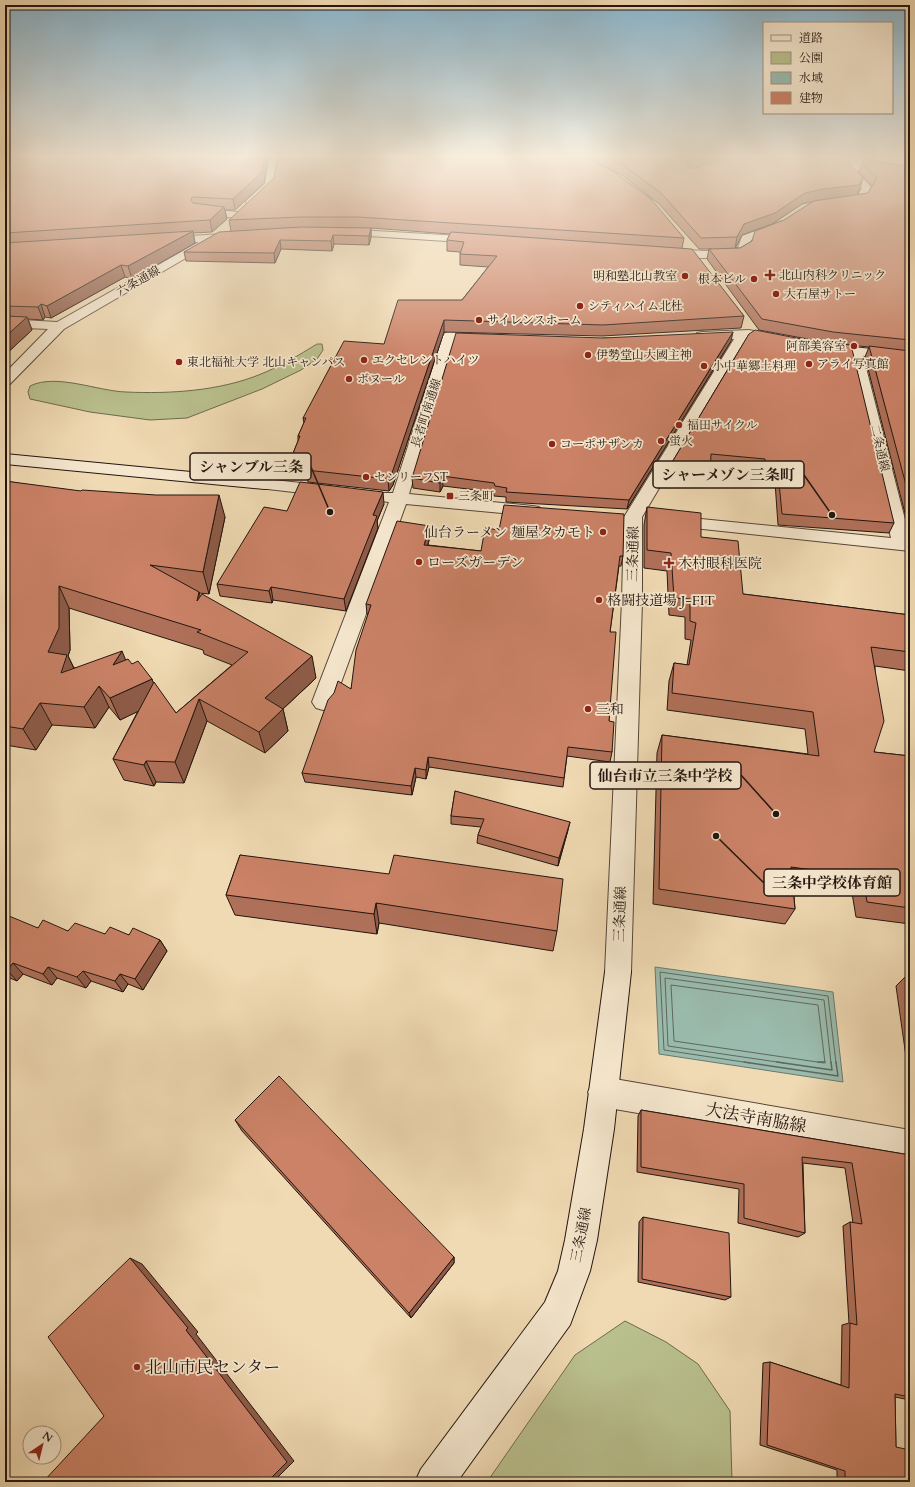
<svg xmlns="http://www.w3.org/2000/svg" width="915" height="1487" viewBox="0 0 915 1487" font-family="Cardo,'Noto Serif JP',serif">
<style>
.green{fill:#b9c08d;stroke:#6e6a4e}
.water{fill:#9abbad;stroke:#6a796e}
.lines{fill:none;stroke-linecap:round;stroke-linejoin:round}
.shore-far1{stroke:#5e685e;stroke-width:1}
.shore{stroke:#5e685e;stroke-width:1.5}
.street-casing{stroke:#564638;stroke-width:2}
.secondary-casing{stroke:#23150f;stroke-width:2}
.street{fill:#f5e7ce;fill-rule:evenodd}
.secondary{fill:#f5e7ce;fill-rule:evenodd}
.wall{fill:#af7059;stroke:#23150f;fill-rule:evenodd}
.shaded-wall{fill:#8e5b48;stroke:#23150f}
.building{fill:#cb8267;stroke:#23150f}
.poi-dot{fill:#8f2418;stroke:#f5e7ce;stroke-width:1.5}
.labels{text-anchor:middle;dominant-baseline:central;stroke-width:3.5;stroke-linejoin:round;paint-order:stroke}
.far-poi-label{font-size:12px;fill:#23150f;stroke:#f5e7ce;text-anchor:start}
.far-street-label{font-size:12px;fill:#23150f;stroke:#f5e7ce}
.poi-label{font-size:14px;fill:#23150f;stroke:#f5e7ce;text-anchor:start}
.street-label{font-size:14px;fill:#23150f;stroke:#f5e7ce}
.near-street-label{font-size:17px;fill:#23150f;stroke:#f5e7ce}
.near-poi-label{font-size:17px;fill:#23150f;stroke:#f5e7ce;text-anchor:start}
.leader{fill:none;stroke:#23150f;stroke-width:1.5}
.callout-dot{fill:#23150f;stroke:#f5e7ce;stroke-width:1.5}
.callout{fill:#f5e7ce;stroke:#23150f;stroke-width:1.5}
.callout-label{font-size:15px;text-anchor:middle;font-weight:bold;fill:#23150f}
</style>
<rect width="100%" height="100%" fill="#f0dab3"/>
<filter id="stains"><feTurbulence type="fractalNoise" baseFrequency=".005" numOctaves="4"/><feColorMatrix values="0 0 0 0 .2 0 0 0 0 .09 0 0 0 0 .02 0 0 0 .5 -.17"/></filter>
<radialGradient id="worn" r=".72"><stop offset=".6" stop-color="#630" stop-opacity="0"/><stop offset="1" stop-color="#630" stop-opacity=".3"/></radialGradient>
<g class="green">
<path d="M 317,344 L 322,344 L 323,350 L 317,359 L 301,370 L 262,389 L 187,418 L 150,420 L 90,412 L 30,399 L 28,392 L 30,386 C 56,373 97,391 126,392 C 170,394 220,391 261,374 C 281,366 299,355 317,344 Z"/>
<polygon points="625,1321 666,1342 698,1364 730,1411 732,1482 487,1482 575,1355"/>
</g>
<polygon class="water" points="655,967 833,992 843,1082 659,1054"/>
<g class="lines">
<g class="shore-far1">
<polyline points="750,1063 664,1050 660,972 828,996 836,1063"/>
<polyline points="784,1063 668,1046 665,978 824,1000 831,1063"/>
<polyline points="824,1063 674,1041 671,985 818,1005 825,1063"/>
</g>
<g class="shore">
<polyline points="744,1062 838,1076 836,1062"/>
<polyline points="777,1062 832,1070 831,1062"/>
<polyline points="818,1062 825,1062"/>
</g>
<g class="street-casing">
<g id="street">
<polygon points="274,155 279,158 275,185 255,204 247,204 246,202 247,200 265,184 269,158"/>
<polygon points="867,155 877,156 860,167 857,172 872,188 865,201 850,205 835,204 834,202 835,200 857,197 862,188 847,172 852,163"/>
<polygon points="200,208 237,212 243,215 237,218 196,213 195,211 196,209"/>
<path d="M 782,221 L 788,224 L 786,226 L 751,240 L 747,252 C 734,257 669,263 661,253 L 667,249 L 706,251 L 734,249 L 738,248 L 742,236 Z"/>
<polygon points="342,229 477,237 483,240 477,243 338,234 336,232"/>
<polygon points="237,233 243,236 241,238 215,241 64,329 10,384 5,385 5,373 48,329 5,327 5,319 57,322 199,242 164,243 158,240 160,238"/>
<polygon points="749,330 754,331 756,334 745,343 642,517 642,601 631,972 627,981 618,985 609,981 605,972 622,601 624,517 734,339 702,340 697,339 695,336 697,333 702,332"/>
<polygon points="450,332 484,334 489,335 491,338 489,341 455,340 409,494 533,506 539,507 542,511 539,515 533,516 406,504 334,702 330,708 323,710 316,708 312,702 389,502 380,501 378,497 380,493 393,493 443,336 445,333"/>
<polygon points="855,348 860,349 862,352 910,539 910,551 665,525 662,521 665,517 671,516 891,538 848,352 850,349"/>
<polygon points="265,479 328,486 334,487 336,491 334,495 328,496 259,488 257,484 259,480"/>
<polygon points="603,1077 910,1130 910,1160 603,1107 593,1102 588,1092 593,1082"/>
</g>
</g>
<g class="secondary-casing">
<g id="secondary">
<polygon points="824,344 910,353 910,361 819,351 817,348 819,345"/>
<polygon points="5,454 265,479 271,480 273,484 271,488 265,489 5,464"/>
<polygon points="618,959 627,963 631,972 614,1129 597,1240 590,1271 570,1325 457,1482 415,1482 421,1469 545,1302 558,1271 565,1240 584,1129 605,972 609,963"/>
</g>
</g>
<use href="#street" class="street"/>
<use href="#secondary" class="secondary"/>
</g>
<g class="wall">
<polygon points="5,155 272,155 268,158 264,183 235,210 225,210 227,219 212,232 193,233 195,243 132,279 125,277 51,318 45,317 43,320 28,319 32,330 5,355"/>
<path d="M 333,155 L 852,155 L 849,163 L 860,188 L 857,195 L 868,193 L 872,186 L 859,172 L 862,163 L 910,169 L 910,533 L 865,357 L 869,347 L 829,343 L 759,330 L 707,259 L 709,249 L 712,249 L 699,249 L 659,204 L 622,175 L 609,169 L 684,238 L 682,248 L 744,316 L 741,328 L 602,336 L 444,332 L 393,485 L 389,491 L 308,482 L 306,474 L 292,473 L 290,461 L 298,441 L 298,436 L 304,423 L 303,418 L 384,344 L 462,300 L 488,267 L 460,265 L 460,252 L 447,251 L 447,240 L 450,234 L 371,228 L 371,237 L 369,245 L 334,244 L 332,251 L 281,249 L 275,263 L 186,261 L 184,252 L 231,231 L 229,220 L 335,158 ZM 814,201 L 752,241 L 740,248 L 735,248 L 742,235 L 772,224 L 802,204 Z"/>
<polygon points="749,334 894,523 889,533 778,525 775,482 763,481 762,469 710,465 710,475 707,485 666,480 668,469"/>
<polygon points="603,338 731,341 627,509 506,502 506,497 494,496 493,492 443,486 440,492 413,488 412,478"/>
<path d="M 5,481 L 225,517 L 209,594 L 199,593 L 200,596 L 316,678 L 283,709 L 288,731 L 265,753 L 207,721 L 184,783 L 156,782 L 154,786 L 124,780 L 113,759 L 138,711 L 120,720 L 109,707 L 95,728 L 52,725 L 36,750 L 5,745 ZM 69,608 L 203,650 L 204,654 L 232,665 L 176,713 L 153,683 L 152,679 L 126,660 L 74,668 L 68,656 L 70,650 Z"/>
<polygon points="384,504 377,521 378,528 346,611 273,600 272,603 220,596 217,584 287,511"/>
<polygon points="647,507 701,537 743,594 910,615 910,671 875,666 874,752 910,756 910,924 856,917 852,893 793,884 795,909 785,924 653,904 657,753 662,735 808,754 805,729 667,710 669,681 674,663 687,665 691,640 685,639 685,617 669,615 667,571 644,568 644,525"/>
<polygon points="430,526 430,536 428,545 481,551 623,556 621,566 619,566 610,632 609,721 612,752 610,762 567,756 563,787 429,767 426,779 416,777 412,795 305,782 302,773 351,689 368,614 367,614 366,604"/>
<polygon points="455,791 568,830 558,866 477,843 478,835 481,827 451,824 451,816"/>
<polygon points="240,855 557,931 553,951 379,923 377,934 235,915 226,895"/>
<polygon points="5,922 38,928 105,934 129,935 160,940 167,951 143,990 128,984 123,992 91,981 86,988 57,978 52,985 23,974 17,981 5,976"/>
<polygon points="906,976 910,976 910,1071 908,1071 896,986"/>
<polygon points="641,1110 910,1155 910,1400 895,1397 896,1447 910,1482 837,1482 837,1470 760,1445 763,1363 770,1362 841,1385 842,1325 849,1323 843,1226 850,1222 853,1223 845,1168 803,1163 805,1233 798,1237 738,1223 739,1189 637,1172 638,1116"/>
<polygon points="235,1120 454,1257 454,1263 411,1318 242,1131"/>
<polygon points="643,1217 731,1297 725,1300 638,1282 639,1222"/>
</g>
<g class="shaded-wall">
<polygon points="265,155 272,155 268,158 264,183 235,210 233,199"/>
<polygon points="708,155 719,155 718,161 685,175 686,165 688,161"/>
<polygon points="863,178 860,188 856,196 820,200 802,204 772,224 742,235 735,249 737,237 744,224 805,193"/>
<polygon points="224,207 227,219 212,232 210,220"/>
<polygon points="371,228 371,237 369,245 369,236"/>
<polygon points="193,231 195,243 132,279 128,266"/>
<polygon points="333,235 334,244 332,251 331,241"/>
<polygon points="280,240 281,249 275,263 274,253"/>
<polygon points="121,265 125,277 51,318 47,306"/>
<polygon points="41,304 45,317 43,320 38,307"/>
<polygon points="27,317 32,330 5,355 5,337"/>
<polygon points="444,320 444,332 393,485 389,491 388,479"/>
<polygon points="733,332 731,341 627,509 629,500"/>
<polygon points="442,476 443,486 440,492 440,483"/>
<polygon points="383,492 384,504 377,521 378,528 346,611 344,599 373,515"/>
<polygon points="219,495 225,517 209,594 203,572"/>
<polygon points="430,526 430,536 425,555 424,545"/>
<polygon points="59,586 69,608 70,650 68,656 78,677 72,695 48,652"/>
<polygon points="271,587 273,600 272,603 269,591"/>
<polygon points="199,592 206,614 197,601"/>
<polygon points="122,651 131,673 113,665"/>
<polygon points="312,656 316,678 271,720 265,698"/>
<polygon points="152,679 160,701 120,720 110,698"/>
<polygon points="99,686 109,707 95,728 84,707"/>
<polygon points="199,699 207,721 184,783 175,762"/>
<polygon points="40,703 52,725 36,750 23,729"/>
<polygon points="283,709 288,731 265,753 259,732"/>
<polygon points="428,757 429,767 426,779 426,770"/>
<polygon points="146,761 156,782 154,786 144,765"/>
<polygon points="415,768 416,777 412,795 411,786"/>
<polygon points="570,822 568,830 558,866 559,858"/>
<polygon points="376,903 379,923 377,934 374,914"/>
<polygon points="160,940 167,951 143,990 135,979"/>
<polygon points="13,963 23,974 17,981 7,970"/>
<polygon points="48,967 57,978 52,985 43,974"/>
<polygon points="83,971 91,981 86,988 77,977"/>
<polygon points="120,974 128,984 123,992 115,981"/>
<polygon points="454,1257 454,1263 411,1318 409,1313"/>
<polygon points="130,1258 142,1264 198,1332 196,1334 294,1461 276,1479 278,1482 269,1482"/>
</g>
<g class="building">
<polygon points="5,155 265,155 262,172 233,199 192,197 191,200 193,203 224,207 210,220 5,233"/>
<polygon points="278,155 304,155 338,158 337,155 582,155 613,171 651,199 684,238 358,217 301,217 229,220 274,178"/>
<polygon points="602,155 708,155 688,161 686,165 693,169 725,158 726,155 852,155 849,163 863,178 859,185 823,189 805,193 775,213 744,224 737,237 701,238 661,193 623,165"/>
<polygon points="864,159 901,165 910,169 910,340 833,332 762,319 709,249 740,248 752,241 755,231 784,220 814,201 868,193 877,178 862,163"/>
<polygon points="301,227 371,228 369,236 333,235 331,241 280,240 274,253 184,252 219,232"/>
<polygon points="193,231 128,266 121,265 47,306 41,304 38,307 5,306 5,243"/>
<polygon points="451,232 692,249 744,316 603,325 444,320 392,473 388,479 306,470 309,463 290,461 300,436 298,436 306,418 303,418 344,341 384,344 398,300 462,300 497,256 460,254 464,242 447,240"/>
<polygon points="5,316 27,317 5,337"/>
<polygon points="755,330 812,341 851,345 894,523 782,514 778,472 766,471 765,459 711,454 710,475 668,469 749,334"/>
<polygon points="733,332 629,500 506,492 507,488 495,486 494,483 442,476 440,483 412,478 456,333 603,338"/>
<polygon points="869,346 910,351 910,500"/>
<polygon points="5,481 81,491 82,490 156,495 219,495 203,572 150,565 199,592 197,601 202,594 312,656 265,698 283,709 259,732 199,699 175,762 146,761 144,765 113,759 154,682 176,713 248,652 197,632 201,630 59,586 59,628 48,652 67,655 61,673 122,651 113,665 128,659 132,664 138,661 152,679 110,698 99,686 84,707 40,703 23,729 5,726"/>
<polygon points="300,482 383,492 373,515 377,516 344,599 271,587 269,591 217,584 264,507 287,511"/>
<polygon points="504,505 624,514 623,556 620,556 610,632 616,632 609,721 614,722 612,752 568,747 564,778 428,757 426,770 415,768 411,786 302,773 328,700 334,693 338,681 351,689 356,650 371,605 366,604 397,521 430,526 424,545 481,551 485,528 499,530"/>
<polygon points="647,507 701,513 701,537 738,541 743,594 910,615 910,652 871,647 884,721 874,752 910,756 910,908 867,902 863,877 791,867 795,909 659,889 662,735 819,756 813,712 672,693 674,663 689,665 696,623 690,621 690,599 674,598 671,553 647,550"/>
<polygon points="455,791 570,822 559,858 478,835 484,819 451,816"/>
<polygon points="240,855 389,874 394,855 563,879 557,931 376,903 374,914 226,895"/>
<polygon points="9,916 38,928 43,920 68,931 75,923 105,934 110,927 129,935 133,928 160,940 135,979 120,974 115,981 83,971 77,977 48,967 43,974 13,963 7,970 5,969 5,922"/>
<polygon points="906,976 910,976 910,1000"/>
<polygon points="279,1076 454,1257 409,1313 235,1120"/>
<polygon points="641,1110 910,1155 910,1397 895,1394 896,1447 910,1450 910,1482 845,1482 845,1471 767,1445 770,1362 849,1388 850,1323 857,1325 850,1222 862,1224 852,1163 802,1157 805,1233 744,1218 744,1184 641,1167"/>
<polygon points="643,1217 729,1233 731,1297 642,1279"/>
<polygon points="130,1258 188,1328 186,1330 287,1462 268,1481 269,1482 43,1482 104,1416 48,1337"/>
</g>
<linearGradient id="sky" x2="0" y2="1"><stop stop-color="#89b7d0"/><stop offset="0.43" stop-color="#f8eedd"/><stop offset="1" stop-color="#f8eedd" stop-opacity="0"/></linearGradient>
<rect width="915" height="363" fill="url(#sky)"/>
<g class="poi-dot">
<path d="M768 269h4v4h4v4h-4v4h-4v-4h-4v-4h4z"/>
<circle cx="685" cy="276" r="4"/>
<circle cx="754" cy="279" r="4"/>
<circle cx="776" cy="294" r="4"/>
<circle cx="580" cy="306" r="4"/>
<circle cx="479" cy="320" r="4"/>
<circle cx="854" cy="346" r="4"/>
<circle cx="588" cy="355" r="4"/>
<circle cx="364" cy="360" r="4"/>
<circle cx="179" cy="362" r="4"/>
<circle cx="809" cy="364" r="4"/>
<circle cx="704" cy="366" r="4"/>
<circle cx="349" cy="379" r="4"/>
<circle cx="679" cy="425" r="4"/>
<circle cx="661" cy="441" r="4"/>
<circle cx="552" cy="444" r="4"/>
<circle cx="366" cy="477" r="4"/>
<rect x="446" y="492" width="8" height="8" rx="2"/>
<circle cx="603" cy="532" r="4"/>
<circle cx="419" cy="562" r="4"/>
<path d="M667 557h4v4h4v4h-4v4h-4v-4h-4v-4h4z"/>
<circle cx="599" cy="600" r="4"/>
<circle cx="588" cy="709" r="4"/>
<circle cx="137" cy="1367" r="4"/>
</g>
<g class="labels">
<g class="far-poi-label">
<text x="779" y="275">北山内科クリニック</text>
<text x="677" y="276" text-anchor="end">明和塾北山教室</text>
<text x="746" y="279" text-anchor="end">根本ビル</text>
<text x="784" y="294">大石屋サトー</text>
<text x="588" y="306">シティハイム北杜</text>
<text x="487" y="320">サイレンスホーム</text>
<text x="846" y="346" text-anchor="end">阿部美容室</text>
<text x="596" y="355">伊勢堂山大國主神</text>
<text x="372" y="360">エクセレントハイツ</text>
<text x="187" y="362">東北福祉大学 北山キャンパス</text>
<text x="817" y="364">アライ写真館</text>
<text x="712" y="366">小中華郷土料理</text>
<text x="357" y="379">ボヌール</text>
<text x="687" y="425">福田サイクル</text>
<text x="669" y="441">蛍火</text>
<text x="560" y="444">コーポサザンカ</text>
<text x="374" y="477">センリーフST</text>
<text x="458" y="496">三条町</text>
</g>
<g class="far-street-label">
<text transform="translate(138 281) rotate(-30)">六条通線</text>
<text transform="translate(426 413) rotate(-72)">長者町南通線</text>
<text transform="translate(880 448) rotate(77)">二条通線</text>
</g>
<g class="poi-label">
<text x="595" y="532" text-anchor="end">仙台ラーメン 麺屋タカモト</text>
<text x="427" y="562">ローズガーデン</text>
<text x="678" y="563">木村眼科医院</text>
<text x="607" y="600">格闘技道場 J-FIT</text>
<text x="596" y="709">三和</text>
</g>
<g class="street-label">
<text transform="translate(633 554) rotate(-89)">三条通線</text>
<text transform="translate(620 914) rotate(-88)">三条通線</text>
<text transform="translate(581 1235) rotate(-79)">三条通線</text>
</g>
<g class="near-street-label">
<text transform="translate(756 1118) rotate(10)">大法寺南脇線</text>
</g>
<g class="near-poi-label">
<text x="145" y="1367">北山市民センター</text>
</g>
</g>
<path class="leader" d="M330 512L311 467M832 515L804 475M776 814L741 775M716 836L764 883"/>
<g class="callout-dot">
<circle cx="330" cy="512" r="4"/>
<circle cx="832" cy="515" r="4"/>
<circle cx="776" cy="814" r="4"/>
<circle cx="716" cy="836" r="4"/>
</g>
<g class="callout">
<rect x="190" y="453" width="121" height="27" rx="4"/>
<rect x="653" y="461" width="151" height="27" rx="4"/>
<rect x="590" y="762" width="151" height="27" rx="4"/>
<rect x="764" y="869" width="136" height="27" rx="4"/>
</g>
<g class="callout-label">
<text x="251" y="472">シャンブル三条</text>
<text x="728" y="480">シャーメゾン三条町</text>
<text x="665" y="781">仙台市立三条中学校</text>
<text x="832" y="888">三条中学校体育館</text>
</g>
<rect width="915" height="1487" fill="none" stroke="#f0dab3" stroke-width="20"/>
<rect x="6" y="6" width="903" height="1475" fill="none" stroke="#23150f" stroke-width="2"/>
<rect x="10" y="10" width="895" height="1467" fill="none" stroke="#23150f"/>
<rect x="763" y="22" width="130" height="92" fill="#f5e7ce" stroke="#a19382"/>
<rect x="771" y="35" width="20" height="6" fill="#f5e7ce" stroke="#a19382"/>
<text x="799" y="42" font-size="12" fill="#23150f">道路</text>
<rect x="771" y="52" width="20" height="12" fill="#b9c08d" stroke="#a19382"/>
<text x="799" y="62" font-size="12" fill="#23150f">公園</text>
<rect x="771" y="72" width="20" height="12" fill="#9abbad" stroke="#a19382"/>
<text x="799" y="82" font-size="12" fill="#23150f">水域</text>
<rect x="771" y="92" width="20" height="12" fill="#cb8267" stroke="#a19382"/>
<text x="799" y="102" font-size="12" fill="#23150f">建物</text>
<g transform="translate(42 1445) rotate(35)"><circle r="19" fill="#f5e7ce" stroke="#a19382"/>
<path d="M0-3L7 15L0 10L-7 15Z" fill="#8f2418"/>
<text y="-6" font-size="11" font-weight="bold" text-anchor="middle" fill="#23150f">N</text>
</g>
<rect width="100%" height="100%" filter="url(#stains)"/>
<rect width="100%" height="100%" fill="url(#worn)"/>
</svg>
